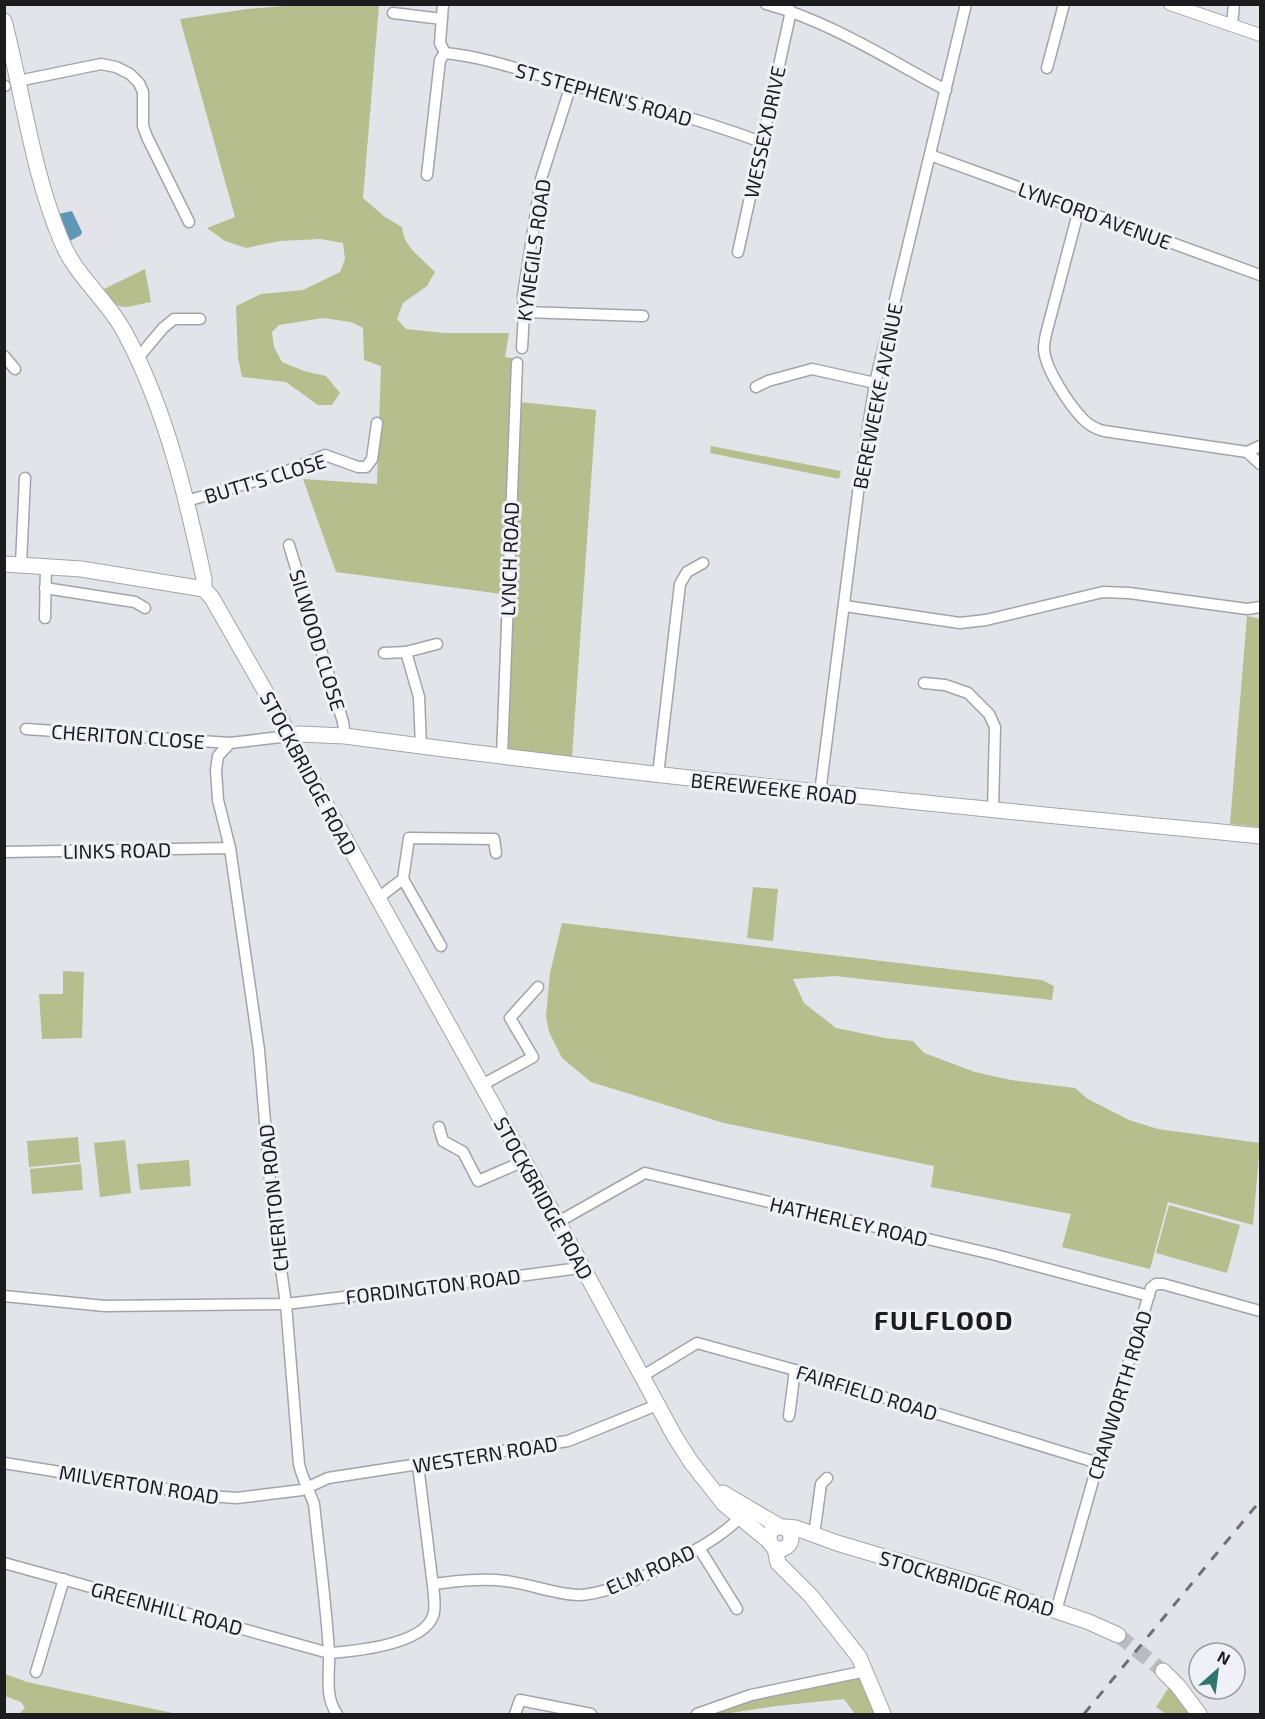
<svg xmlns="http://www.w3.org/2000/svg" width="1265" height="1719" viewBox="0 0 1265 1719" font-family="'Exo 2',sans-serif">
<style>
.green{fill:#b6be8d}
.water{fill:#6097b7}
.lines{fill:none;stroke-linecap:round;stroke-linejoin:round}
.secondary-tunnel{stroke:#bbbcc1;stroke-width:15;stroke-dasharray:15 8;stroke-linecap:butt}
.minor-casing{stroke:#a3a4aa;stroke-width:13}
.tertiary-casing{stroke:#a3a4aa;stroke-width:14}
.secondary-casing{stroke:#a3a4aa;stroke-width:17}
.minor{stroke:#fff;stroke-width:10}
.tertiary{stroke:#fff;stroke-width:12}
.secondary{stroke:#fff;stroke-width:15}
.rail{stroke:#6f7073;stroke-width:3;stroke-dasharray:10 10;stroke-linecap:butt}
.labels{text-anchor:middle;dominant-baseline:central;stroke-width:6;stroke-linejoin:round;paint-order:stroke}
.street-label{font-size:20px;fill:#1c1c1e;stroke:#f0f1f8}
.district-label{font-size:26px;font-weight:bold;letter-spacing:1.5px;fill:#1c1c1e;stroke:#f0f1f8}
</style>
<rect width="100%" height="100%" fill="#e3e4ea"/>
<g class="green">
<path d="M 307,4 L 379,5 L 363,198 L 385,217 L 402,227 C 404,248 421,257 435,272 L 427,286 L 403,303 L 397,319 L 406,329 L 444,333 L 509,333 L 505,357 L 518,359 L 520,402 L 596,410 L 572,757 L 496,749 L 502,594 L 336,572 L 303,479 L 377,484 L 381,366 L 364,360 L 363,328 L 351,322 L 323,318 L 279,325 L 272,332 L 274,347 L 282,362 L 304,371 L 326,376 L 340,393 L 332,405 L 318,405 L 286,382 L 242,377 L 238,358 L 236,306 L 261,294 L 303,290 L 340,272 L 345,259 L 343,243 L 320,239 L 280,241 L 246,248 L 225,241 L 207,228 L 235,217 L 180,19 L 247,9 Z"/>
<path d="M 145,269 L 151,302 C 123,307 121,314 102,290 Z"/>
<polygon points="711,446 841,471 839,479 710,453"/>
<polygon points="1247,616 1260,619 1260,827 1230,824"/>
<polygon points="753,887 778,889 773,941 747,938"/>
<polygon points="562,923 1042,980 1054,986 1052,1000 835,976 793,979 804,1003 836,1028 885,1038 913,1041 924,1053 975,1072 1011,1080 1075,1088 1088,1099 1129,1120 1158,1129 1260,1143 1253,1225 1168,1202 1150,1269 1062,1247 1071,1214 931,1187 934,1166 724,1123 591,1082 562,1058 549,1032 546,1016 550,973"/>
<polygon points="63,971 84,972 82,1038 42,1039 39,994 63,994"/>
<polygon points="78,1137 80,1162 29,1167 27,1141"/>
<polygon points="125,1140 131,1193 100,1197 94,1143"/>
<polygon points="189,1160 191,1186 140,1190 137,1164"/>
<polygon points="81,1164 83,1190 32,1194 30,1169"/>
<polygon points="1169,1205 1240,1225 1227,1273 1156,1253"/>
<polygon points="5,1674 27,1682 177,1714 19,1714 25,1708 21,1702 5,1696"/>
<polygon points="861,1676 879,1714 855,1714 844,1699 776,1706 724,1714 706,1714 754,1697"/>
<polygon points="1171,1684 1195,1714 1166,1714 1156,1707"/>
</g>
<polygon class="water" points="72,211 82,232 81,235 70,241 58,214"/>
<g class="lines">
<polyline class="secondary-tunnel" points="1118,1635 1163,1671"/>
<g class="minor-casing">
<g id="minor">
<path d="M 766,4 C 829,21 889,60 946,90"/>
<polyline points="393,13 442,19"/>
<polyline points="1232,25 1234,4"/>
<path d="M 445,53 C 488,57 531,74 573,85 C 636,103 700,119 761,142"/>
<polyline points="1047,68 1064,4"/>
<polyline points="18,81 101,64 116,67 130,74 139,83 143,92 143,126 147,137 189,222"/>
<polyline points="4,86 5,86"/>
<polyline points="930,155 1260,275"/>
<polyline points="427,175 440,60 445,53 440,43 443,4"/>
<path d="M 1079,209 L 1046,334 C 1045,339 1044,344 1044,349 C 1045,369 1070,406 1084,420 C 1090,426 1096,429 1104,431 L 1247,452 L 1260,446"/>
<polyline points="738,252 791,11"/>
<polyline points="524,312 643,316"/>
<polyline points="522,348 524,312 523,296 541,179 571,85"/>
<polyline points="4,356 15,369"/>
<polyline points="138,358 163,328 174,319 200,319"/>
<polyline points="756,387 768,381 812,369 875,383"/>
<polyline points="1247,452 1260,464"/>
<polyline points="187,501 285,472 325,455 358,467 366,467 372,459 377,423"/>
<polyline points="289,545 343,722 345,736"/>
<polyline points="21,564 25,478"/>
<polyline points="45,588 135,602 145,608"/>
<polyline points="845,606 960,623 986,620 1103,592 1129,593 1247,609 1260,607"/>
<polyline points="45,618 46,565"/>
<polyline points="406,652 437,644"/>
<polyline points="384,653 406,652 419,697 421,746"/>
<polyline points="924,683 945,685 968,693 989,714 995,727 993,810"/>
<polyline points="26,729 230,743"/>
<path d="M 289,736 L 230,743 L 218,756 L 216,770 L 218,800 L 230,848 L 259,1050 L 272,1206 L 286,1304 L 299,1464 C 302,1478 309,1490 314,1504 C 319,1553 326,1602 329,1652 C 330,1672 324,1696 337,1714"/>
<polyline points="502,756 517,363"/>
<polyline points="658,775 680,584 687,572 703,563"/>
<polyline points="820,793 859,485 875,383 966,4"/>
<polyline points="4,852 230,848"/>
<polyline points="403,879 441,946"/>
<polyline points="377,899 403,879 409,838 494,839 496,853"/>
<polyline points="482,1085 533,1057 510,1018 538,987"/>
<polyline points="439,1127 443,1141 463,1152 478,1181 524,1161"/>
<polyline points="558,1222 645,1173 992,1254 1149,1296"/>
<polyline points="4,1296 105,1306 286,1304 519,1276 572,1269 580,1264"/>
<polyline points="641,1377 697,1343 795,1370 1098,1463"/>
<polyline points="789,1416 795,1370"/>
<polyline points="4,1463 209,1496 237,1498 302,1490 328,1478 568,1441 657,1405"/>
<polyline points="814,1535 821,1484 827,1478"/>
<polyline points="699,1548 737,1609"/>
<path d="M 4,1563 L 329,1653 C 356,1651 422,1645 433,1616 C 437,1606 432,1581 431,1570 C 427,1535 422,1500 418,1465"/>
<path d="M 433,1584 C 457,1581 482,1578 506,1581 C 530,1584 554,1594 578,1595 C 614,1596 725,1542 744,1512"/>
<polyline points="1056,1611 1098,1463 1151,1288 1156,1284 1163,1284 1260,1311"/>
<polyline points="36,1672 64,1579"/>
<polyline points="515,1714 520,1700 591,1714"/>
<polyline points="697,1714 751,1695 866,1671"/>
</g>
</g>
<g class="tertiary-casing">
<polyline id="tertiary" points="1170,4 1260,35"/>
</g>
<g class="secondary-casing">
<g id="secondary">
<path d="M 4,21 C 23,93 32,171 61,240 C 75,276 108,300 125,333 C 166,410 186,495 204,579 L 204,589 L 212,598 L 281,719 L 304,765 L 558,1222 L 675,1437 L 691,1462 L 724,1504 L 770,1542"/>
<polyline points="4,564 81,569 204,589"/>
<path d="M 289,736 L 300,734 L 345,736 C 649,777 955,806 1260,836"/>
<polyline points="723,1493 779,1526"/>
<circle cx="780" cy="1538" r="11"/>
<polyline points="785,1527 796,1528 837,1543 992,1589 1089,1622 1118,1635"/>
<polyline points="775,1548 778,1563 811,1596 859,1657 883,1714"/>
<polyline points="1163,1671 1178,1686 1199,1714"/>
</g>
</g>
<use href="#minor" class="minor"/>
<use href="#tertiary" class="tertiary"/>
<use href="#secondary" class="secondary"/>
<polyline class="rail" points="1084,1714 1260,1501"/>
</g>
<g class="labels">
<g class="street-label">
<text transform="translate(604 94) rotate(16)">ST STEPHEN'S ROAD</text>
<text transform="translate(764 132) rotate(-78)">WESSEX DRIVE</text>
<text transform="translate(1095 215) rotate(20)">LYNFORD AVENUE</text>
<text transform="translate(533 250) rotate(-82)">KYNEGILS ROAD</text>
<text transform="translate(877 396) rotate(-79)">BEREWEEKE AVENUE</text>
<text transform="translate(265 478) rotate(-17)">BUTT'S CLOSE</text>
<text transform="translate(509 559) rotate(-88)">LYNCH ROAD</text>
<text transform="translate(318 640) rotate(73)">SILWOOD CLOSE</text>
<text transform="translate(128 736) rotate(4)">CHERITON CLOSE</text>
<text transform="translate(309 773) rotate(62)">STOCKBRIDGE ROAD</text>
<text transform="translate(774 788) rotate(6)">BEREWEEKE ROAD</text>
<text transform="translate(117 850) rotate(-1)">LINKS ROAD</text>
<text transform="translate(273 1198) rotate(-96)">CHERITON ROAD</text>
<text transform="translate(544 1198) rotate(61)">STOCKBRIDGE ROAD</text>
<text transform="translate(849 1221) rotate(13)">HATHERLEY ROAD</text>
<text transform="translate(433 1286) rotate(-7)">FORDINGTON ROAD</text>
<text transform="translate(867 1392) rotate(17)">FAIRFIELD ROAD</text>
<text transform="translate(1119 1395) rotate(-73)">CRANWORTH ROAD</text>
<text transform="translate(485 1454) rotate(-9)">WESTERN ROAD</text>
<text transform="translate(139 1484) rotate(9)">MILVERTON ROAD</text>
<text transform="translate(650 1569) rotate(-24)">ELM ROAD</text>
<text transform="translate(967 1583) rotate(17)">STOCKBRIDGE ROAD</text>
<text transform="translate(167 1608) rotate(15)">GREENHILL ROAD</text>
</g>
<g class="district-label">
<text x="944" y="1319">FULFLOOD</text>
</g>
</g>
<rect width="1265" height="1719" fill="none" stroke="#1c1c1e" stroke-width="12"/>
<g transform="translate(1217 1671) rotate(28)"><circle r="28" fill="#f0f1f8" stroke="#9b9ca1" stroke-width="1.5"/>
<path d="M0-4.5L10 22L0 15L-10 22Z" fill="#2e766f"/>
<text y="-9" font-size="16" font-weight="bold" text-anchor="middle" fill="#1c1c1e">N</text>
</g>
</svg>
